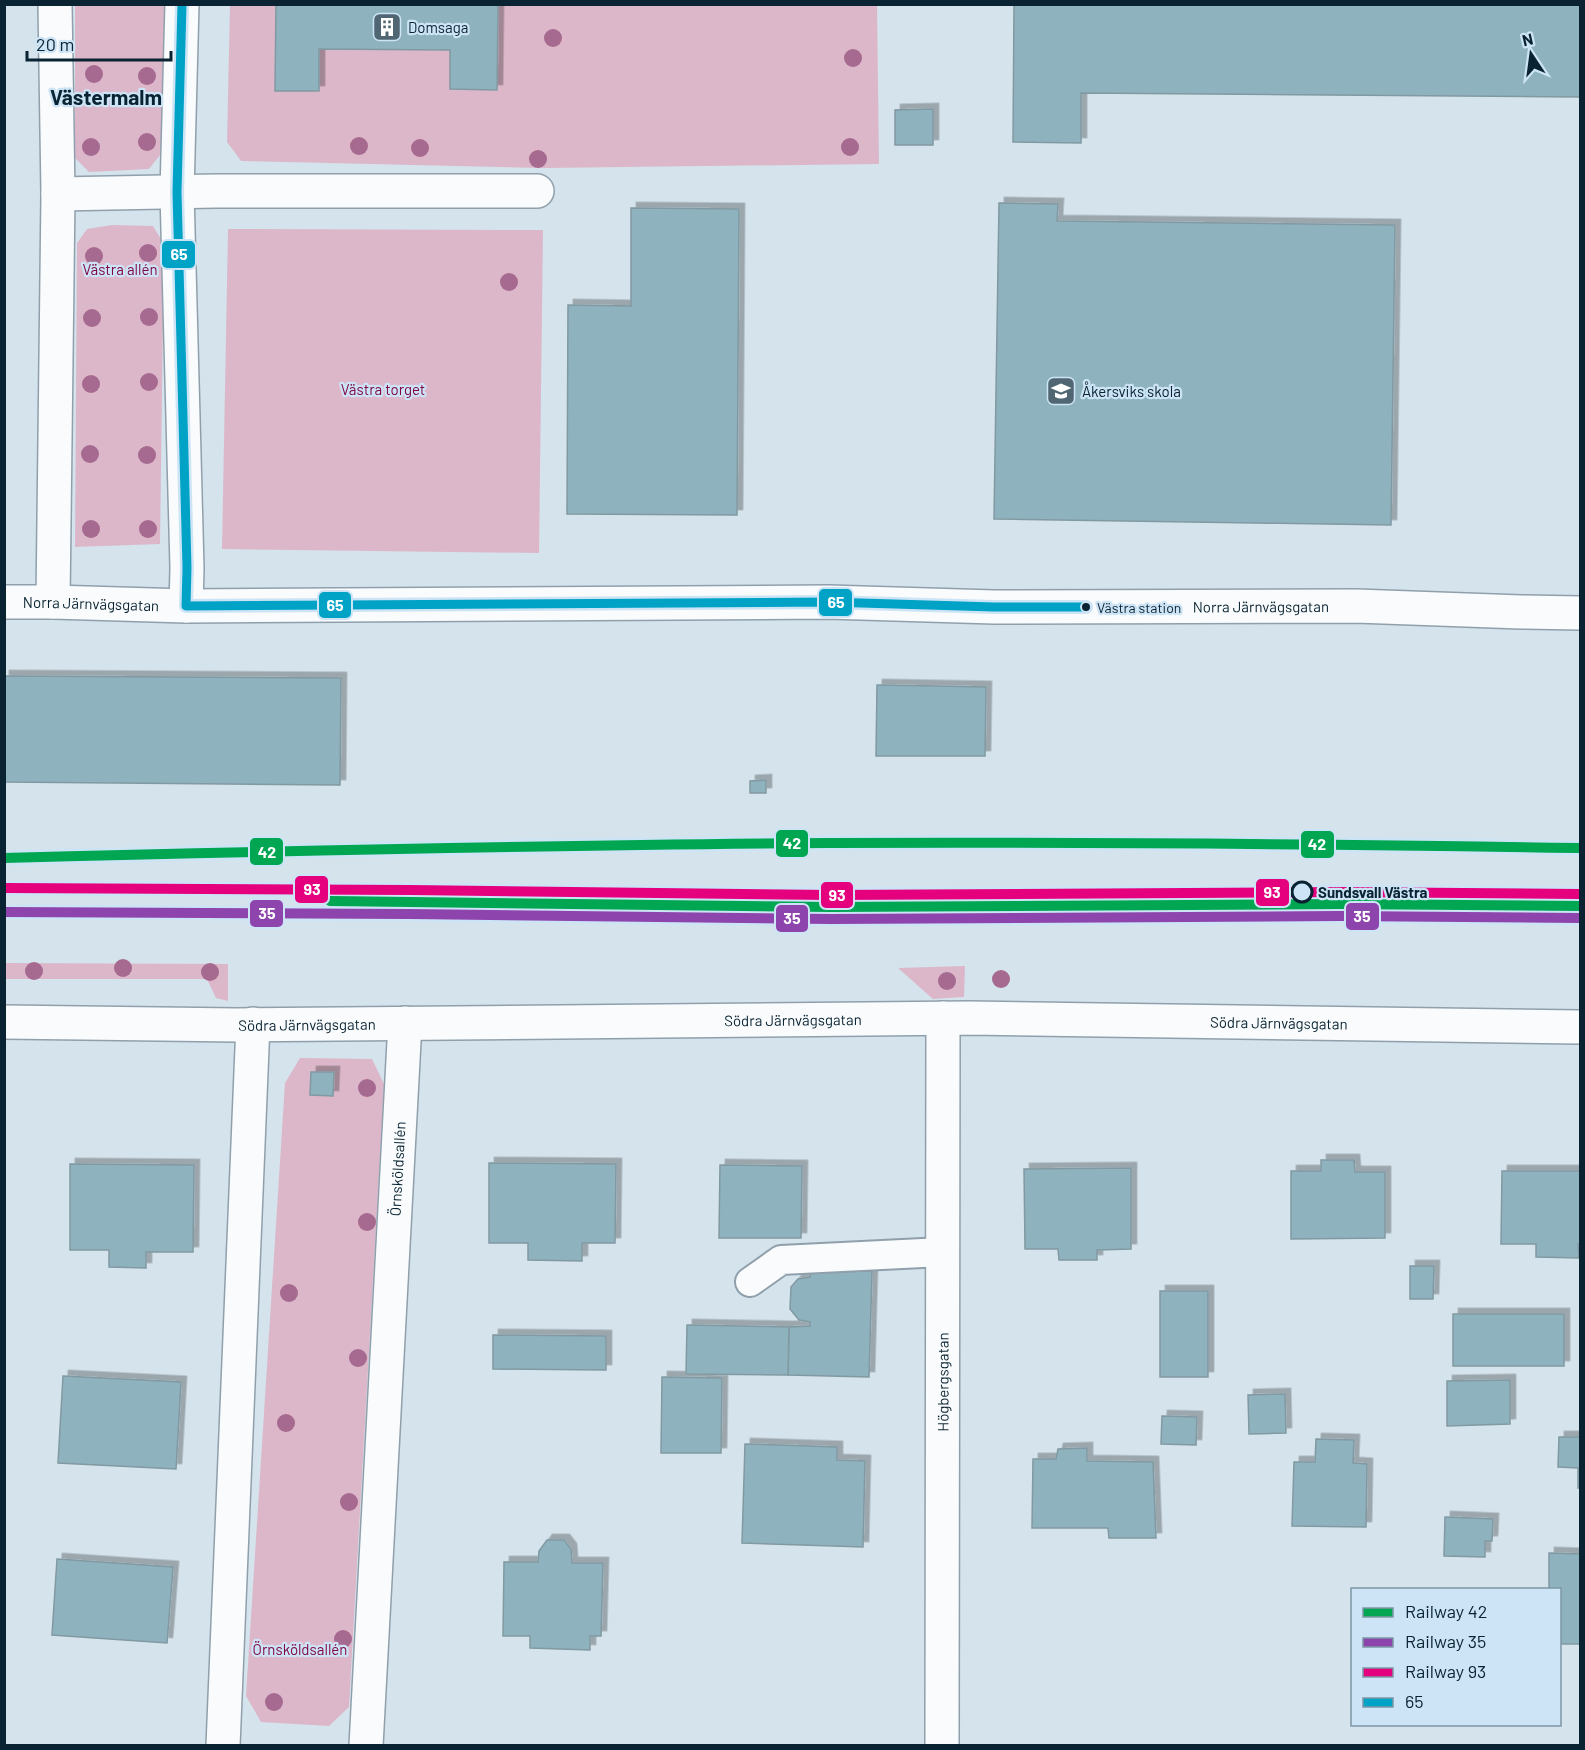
<svg xmlns="http://www.w3.org/2000/svg" width="1585" height="1750" viewBox="0 0 1585 1750" font-family="Barlow,sans-serif">
<style>
.green{fill:#dcb7c9}
.building{fill:#8fb3be;stroke:#8199a2;stroke-width:1.5;filter:url(#shadow)}
.lines{fill:none;stroke-linecap:round;stroke-linejoin:round}
.lane-casing{stroke:#8fa0ac;stroke-width:32}
.street-casing{stroke:#8fa0ac;stroke-width:36}
.lane{stroke:#f9fbfc;stroke-width:28}
.street{stroke:#f9fbfc;stroke-width:33}
.bus-1-casing{stroke:#cce4f5;stroke-width:14}
.bus-1{stroke:#00a2c6;stroke-width:9}
.rail-1-casing{stroke:#cce4f5;stroke-width:15}
.rail-2-casing{stroke:#cce4f5;stroke-width:15}
.rail-3-casing{stroke:#cce4f5;stroke-width:15}
.rail-1{stroke:#00a651;stroke-width:10}
.rail-2{stroke:#8e44ad;stroke-width:10}
.rail-3{stroke:#e5007d;stroke-width:10}
.tree{fill:#a6698f}
.bus-dot{fill:#092332;stroke:#cce4f5;stroke-width:2}
.stop-dot{fill:#cce4f5;stroke:#092332;stroke-width:3}
.labels{text-anchor:middle;dominant-baseline:central;stroke-width:4.5;stroke-linejoin:round;paint-order:stroke}
.bus-label{font-size:14px;fill:#092332;stroke:#cce4f5;text-anchor:start}
.poi-label{font-size:15px;fill:#092332;stroke:#cce4f5;text-anchor:start}
.park-label{font-size:15px;fill:#7f0543;stroke:#cce4f5}
.street-label{font-size:15px;fill:#092332;stroke:#cce4f5}
.stop-label{font-size:15px;font-weight:bold;fill:#092332;stroke:#cce4f5;text-anchor:start}
.district-label{font-size:21px;font-weight:bold;fill:#092332;stroke:#cce4f5}
.line-badge{stroke:#cce4f5;stroke-width:2}
.badge-label{font-size:16px;text-anchor:middle;font-weight:bold;fill:#fff}
</style>
<defs>
<filter id="shadow"><feDropShadow dx="5.5" dy="-5.5" stdDeviation="0" flood-color="#0004"/></filter>
</defs>
<rect width="100%" height="100%" fill="#d5e3ec"/>
<g class="green">
<polygon points="75,5 166,5 164,150 149,169 89,172 75,158"/>
<polygon points="230,5 276,5 275,91 319,91 319,49 450,50 450,89 497,90 498,5 877,5 879,164 544,168 241,161 227,142"/>
<polygon points="112,225 153,226 164,244 160,544 75,547 77,243 87,229"/>
<polygon points="228,229 543,230 539,553 222,549"/>
<polygon points="5,963 228,964 228,1001 216,998 207,979 5,979"/>
<polygon points="965,966 964,997 933,999 898,968"/>
<polygon points="300,1058 372,1059 384,1084 349,1707 329,1726 261,1722 246,1696 285,1083"/>
</g>
<g class="building">
<polygon points="276,4 498,4 497,90 450,89 450,50 319,49 319,91 275,91"/>
<polygon points="1014,4 1580,4 1580,97 1081,93 1081,143 1013,142"/>
<polygon points="933,109 933,145 895,145 895,110"/>
<polygon points="999,203 1058,204 1057,221 1395,225 1391,525 994,519"/>
<polygon points="631,208 739,209 737,515 567,514 568,305 631,306"/>
<polygon points="4,676 341,678 340,785 4,782"/>
<polygon points="877,685 986,687 985,756 876,756"/>
<polygon points="766,780 766,793 750,793 750,781"/>
<polygon points="311,1072 334,1072 333,1096 310,1095"/>
<polygon points="1321,1160 1354,1160 1355,1172 1385,1172 1385,1238 1291,1239 1291,1171 1321,1171"/>
<polygon points="489,1163 616,1164 615,1243 582,1243 582,1261 528,1260 528,1243 489,1243"/>
<polygon points="70,1164 194,1165 193,1252 146,1252 146,1268 109,1267 109,1250 70,1250"/>
<polygon points="720,1165 802,1166 801,1238 719,1238"/>
<polygon points="1131,1168 1131,1249 1097,1250 1097,1260 1059,1260 1058,1249 1025,1249 1024,1169"/>
<polygon points="1502,1171 1580,1171 1580,1244 1578,1244 1579,1258 1536,1257 1536,1244 1501,1244"/>
<polygon points="1410,1266 1434,1266 1433,1299 1410,1299"/>
<polygon points="872,1271 869,1377 788,1375 789,1327 810,1326 810,1322 799,1320 790,1309 791,1287 798,1279 810,1277 811,1272"/>
<rect x="1160" y="1291" width="48" height="86"/>
<rect x="1453" y="1314" width="111" height="52"/>
<polygon points="687,1325 789,1327 788,1375 686,1374"/>
<polygon points="493,1335 606,1336 606,1370 493,1369"/>
<polygon points="63,1376 181,1382 176,1469 58,1463"/>
<polygon points="662,1377 722,1378 721,1453 661,1453"/>
<polygon points="1510,1380 1510,1424 1447,1426 1447,1381"/>
<polygon points="1285,1394 1286,1433 1249,1434 1248,1395"/>
<polygon points="1580,1410 1580,1488 1578,1488 1578,1468 1558,1467 1559,1437 1580,1437"/>
<polygon points="1162,1416 1197,1417 1196,1445 1161,1444"/>
<polygon points="1316,1439 1354,1440 1353,1463 1367,1464 1366,1527 1292,1526 1294,1462 1315,1462"/>
<polygon points="745,1444 837,1447 837,1460 865,1461 863,1547 742,1543"/>
<polygon points="1087,1448 1087,1461 1153,1462 1156,1538 1109,1538 1108,1528 1032,1528 1033,1459 1056,1459 1058,1449"/>
<polygon points="1445,1517 1493,1519 1492,1541 1485,1541 1485,1557 1444,1556"/>
<polygon points="547,1540 564,1540 571,1549 572,1563 603,1563 601,1636 590,1636 590,1650 530,1648 530,1636 503,1636 504,1562 538,1562 539,1551"/>
<polygon points="1549,1553 1580,1554 1580,1644 1560,1644 1560,1590 1549,1590"/>
<polygon points="57,1559 173,1567 167,1643 52,1635"/>
</g>
<g class="lines">
<g class="lane-casing">
<polyline id="lane" points="750,1282 781,1260 943,1252"/>
</g>
<g class="street-casing">
<g id="street">
<polyline points="182,4 177,192 187,568 186,606"/>
<polyline points="58,194 216,191 537,191"/>
<path id="s1" d="M 4,602 L 53,602 L 186,606 L 828,602 L 994,607 L 1356,606 L 1521,612 L 1580,613"/>
<polyline points="53,602 58,194 55,4"/>
<path id="s2" d="M 4,1022 L 237,1025 L 969,1018 L 1580,1027"/>
<polyline points="223,1746 253,1024"/>
<path id="s3" d="M 366,1746 L 405,1023"/>
<path id="s4" d="M 942,1746 L 943,1018"/>
</g>
</g>
<use href="#lane" class="lane"/>
<use href="#street" class="street"/>
<g class="bus-1-casing">
<polyline id="bus-1" points="182,4 177,192 187,568 186,606 828,602 994,607 1086,607"/>
</g>
<use href="#bus-1" class="bus-1"/>
<g class="rail-1-casing">
<g id="rail-1">
<path d="M 4,858 C 279,851 553,845 828,843 C 1079,842 1329,844 1580,848"/>
<polyline points="330,901 831,907 1339,904 1580,906"/>
</g>
</g>
<g class="rail-2-casing">
<polyline id="rail-2" points="4,912 410,914 831,919 1339,916 1580,918"/>
</g>
<g class="rail-3-casing">
<polyline id="rail-3" points="4,888 410,890 831,895 1339,892 1580,894"/>
</g>
<use href="#rail-1" class="rail-1"/>
<use href="#rail-2" class="rail-2"/>
<use href="#rail-3" class="rail-3"/>
</g>
<g class="tree">
<circle cx="553" cy="38" r="9"/>
<circle cx="853" cy="58" r="9"/>
<circle cx="94" cy="74" r="9"/>
<circle cx="147" cy="76" r="9"/>
<circle cx="147" cy="142" r="9"/>
<circle cx="359" cy="146" r="9"/>
<circle cx="91" cy="147" r="9"/>
<circle cx="850" cy="147" r="9"/>
<circle cx="420" cy="148" r="9"/>
<circle cx="538" cy="159" r="9"/>
<circle cx="148" cy="253" r="9"/>
<circle cx="94" cy="256" r="9"/>
<circle cx="509" cy="282" r="9"/>
<circle cx="149" cy="317" r="9"/>
<circle cx="92" cy="318" r="9"/>
<circle cx="149" cy="382" r="9"/>
<circle cx="91" cy="384" r="9"/>
<circle cx="90" cy="454" r="9"/>
<circle cx="147" cy="455" r="9"/>
<circle cx="91" cy="529" r="9"/>
<circle cx="148" cy="529" r="9"/>
<circle cx="123" cy="968" r="9"/>
<circle cx="34" cy="971" r="9"/>
<circle cx="210" cy="972" r="9"/>
<circle cx="1001" cy="979" r="9"/>
<circle cx="947" cy="981" r="9"/>
<circle cx="367" cy="1088" r="9"/>
<circle cx="367" cy="1222" r="9"/>
<circle cx="289" cy="1293" r="9"/>
<circle cx="358" cy="1358" r="9"/>
<circle cx="286" cy="1423" r="9"/>
<circle cx="349" cy="1502" r="9"/>
<circle cx="343" cy="1639" r="9"/>
<circle cx="274" cy="1702" r="9"/>
</g>
<defs>
<g id="building-square" transform="scale(1.5)"><rect x="-9" y="-9" width="18" height="18" rx="4" fill="#506673" stroke="#cce4f5"/><path d="M-4-6H4V6H1V3H-1V6H-4ZM-2.5-4.3h1.7v1.8h-1.7ZM.8-4.3h1.7v1.8H.8ZM-2.5-1h1.7V.8h-1.7ZM.8-1h1.7V.8H.8Z" fill="#fff"/></g>
<g id="school-square" transform="scale(1.5)"><rect x="-9" y="-9" width="18" height="18" rx="4" fill="#506673" stroke="#cce4f5"/><path d="M0-5L7-2L0 1L-7-2ZM-4 1L0 2.5L4 1V4Q0 6-4 4Z" fill="#fff"/></g>
</defs>
<g fill-rule="evenodd">
<use href="#building-square" x="387" y="27"/>
<use href="#school-square" x="1061" y="391"/>
</g>
<circle class="bus-dot" cx="1086" cy="607" r="5"/>
<circle class="stop-dot" cx="1302" cy="892" r="10"/>
<g class="labels">
<g class="bus-label">
<text x="1097" y="607">Västra station</text>
</g>
<g class="poi-label">
<text x="408" y="27">Domsaga</text>
<text x="1082" y="391">Åkersviks skola</text>
</g>
<g class="park-label">
<text x="120" y="269">Västra allén</text>
<text x="383" y="389">Västra torget</text>
<text x="300" y="1649">Örnsköldsallén</text>
</g>
<g class="street-label">
<text stroke="none"><textPath href="#s1" startOffset="87">Norra Järnvägsgatan</textPath></text>
<text stroke="none"><textPath href="#s1" startOffset="1257">Norra Järnvägsgatan</textPath></text>
<text stroke="none"><textPath href="#s2" startOffset="789">Södra Järnvägsgatan</textPath></text>
<text stroke="none"><textPath href="#s2" startOffset="1275">Södra Järnvägsgatan</textPath></text>
<text stroke="none"><textPath href="#s2" startOffset="303">Södra Järnvägsgatan</textPath></text>
<text stroke="none"><textPath href="#s3" startOffset="578">Örnsköldsallén</textPath></text>
<text stroke="none"><textPath href="#s4" startOffset="364">Högbergsgatan</textPath></text>
</g>
<g class="stop-label">
<text x="1318" y="892">Sundsvall Västra</text>
</g>
<g class="district-label">
<text x="106" y="96">Västermalm</text>
</g>
</g>
<g class="line-badge">
<rect x="161" y="240" width="35" height="29" rx="6" fill="#00a2c6"/>
<rect x="818" y="588" width="35" height="29" rx="6" fill="#00a2c6"/>
<rect x="318" y="591" width="34" height="28" rx="6" fill="#00a2c6"/>
<rect x="775" y="829" width="34" height="29" rx="6" fill="#00a651"/>
<rect x="1300" y="830" width="35" height="29" rx="6" fill="#00a651"/>
<rect x="249" y="837" width="35" height="29" rx="6" fill="#00a651"/>
<rect x="294" y="875" width="35" height="29" rx="6" fill="#e5007d"/>
<rect x="1255" y="878" width="35" height="29" rx="6" fill="#e5007d"/>
<rect x="820" y="881" width="34" height="28" rx="6" fill="#e5007d"/>
<rect x="249" y="899" width="35" height="29" rx="6" fill="#8e44ad"/>
<rect x="1345" y="902" width="35" height="29" rx="6" fill="#8e44ad"/>
<rect x="775" y="904" width="34" height="29" rx="6" fill="#8e44ad"/>
</g>
<g class="badge-label">
<text x="179" y="260">65</text>
<text x="836" y="608">65</text>
<text x="335" y="611">65</text>
<text x="792" y="849">42</text>
<text x="1317" y="850">42</text>
<text x="267" y="858">42</text>
<text x="312" y="895">93</text>
<text x="1272" y="898">93</text>
<text x="837" y="901">93</text>
<text x="267" y="919">35</text>
<text x="1362" y="922">35</text>
<text x="792" y="924">35</text>
</g>
<rect width="1585" height="1750" fill="none" stroke="#092332" stroke-width="12"/>
<rect x="1351" y="1588" width="210" height="138" fill="#cce4f5" stroke="#7e97a7" stroke-width="1.5"/>
<rect x="1363" y="1608" width="30" height="9" fill="#00a651" stroke="#7e97a7" stroke-width="1.5"/>
<text x="1405" y="1618" font-size="18" fill="#092332">Railway 42</text>
<rect x="1363" y="1638" width="30" height="9" fill="#8e44ad" stroke="#7e97a7" stroke-width="1.5"/>
<text x="1405" y="1648" font-size="18" fill="#092332">Railway 35</text>
<rect x="1363" y="1668" width="30" height="9" fill="#e5007d" stroke="#7e97a7" stroke-width="1.5"/>
<text x="1405" y="1678" font-size="18" fill="#092332">Railway 93</text>
<rect x="1363" y="1698" width="30" height="9" fill="#00a2c6" stroke="#7e97a7" stroke-width="1.5"/>
<text x="1405" y="1708" font-size="18" fill="#092332">65</text>
<g transform="translate(1531 54) rotate(347)" stroke="#cce4f5" stroke-width="4.5" paint-order="stroke">
<path d="M0-4.5L10 22L0 15L-10 22Z" fill="#092332"/>
<text y="-9" font-size="16" font-weight="bold" text-anchor="middle" fill="#092332">N</text>
</g>
<path d="M27 51v9h144v-9" fill="none" stroke="#092332" stroke-width="3"/>
<text x="36" y="51" font-size="18" fill="#092332" stroke="#cce4f5" stroke-width="4.5" paint-order="stroke">20 m</text>
</svg>
